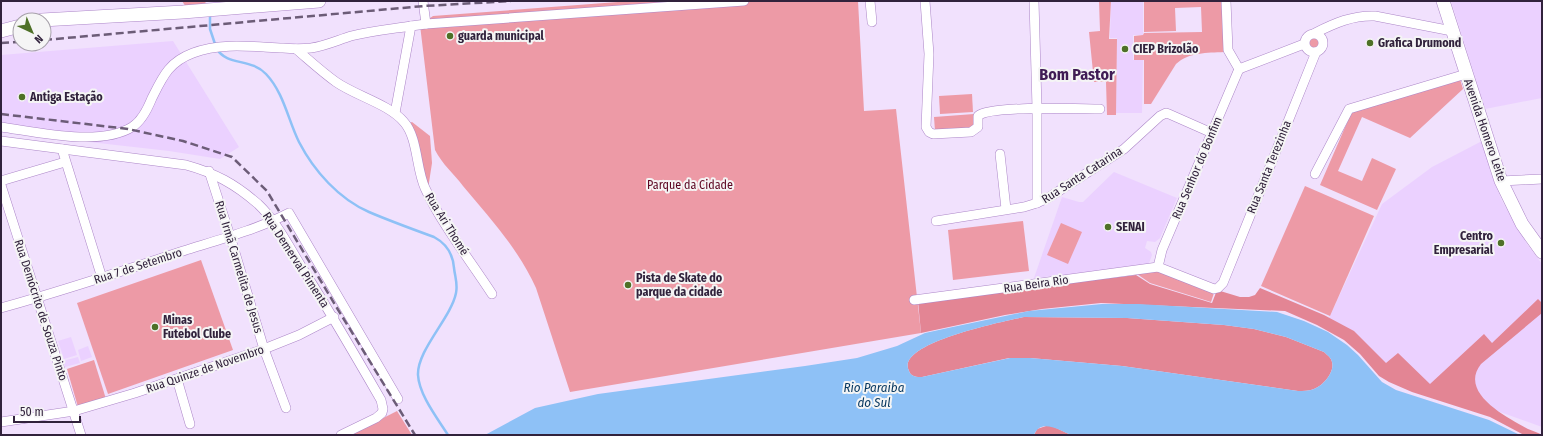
<svg xmlns="http://www.w3.org/2000/svg" width="1543" height="436" viewBox="0 0 1543 436" font-family="'Fira Sans Condensed',sans-serif">
<style>
.built{fill:#ebd1ff}
.green{fill:#ed9aa6}
.forest{fill:#e38594}
.water{fill:#8ec1f6;fill-rule:evenodd}
.lines{fill:none;stroke-linecap:round;stroke-linejoin:round}
.stream{stroke:#8ec1f6;stroke-width:2.5}
.street-casing{stroke:#ac86c8;stroke-width:10}
.secondary-casing{stroke:#ac86c8;stroke-width:14}
.street{stroke:#fff;stroke-width:9}
.secondary{stroke:#fff;stroke-width:13}
.rail{stroke:#6c5c77;stroke-width:2.5;stroke-dasharray:8 4;stroke-linecap:butt}
.poi-dot{fill:#4e7027;stroke:#f5f5f5;stroke-width:1.5}
.labels{text-anchor:middle;dominant-baseline:central;stroke-width:4;stroke-linejoin:round;paint-order:stroke}
.poi-label{font-size:12px;font-weight:bold;fill:#31223c;stroke:#f5f5f5;text-anchor:start}
.street-label{font-size:12px;fill:#31223c;stroke:#f5f5f5}
.park-label{font-size:12px;fill:#5c0521;stroke:#f5f5f5}
.water-label{font-size:13px;font-style:italic;fill:#05365f;stroke:#f5f5f5}
.district-label{font-size:16px;font-weight:bold;fill:#401c55;stroke:#f5f5f5}
</style>
<rect width="100%" height="100%" fill="#f1e1fd"/>
<g class="built">
<polygon points="1111,1 1143,1 1143,35 1133,35 1133,60 1143,60 1142,113 1116,113 1117,38 1110,38"/>
<polygon points="1451,1 1542,1 1542,98 1485,109"/>
<polygon points="173,41 239,147 220,159 169,151 1,132 1,55"/>
<polygon points="1482,141 1491,174 1502,201 1527,244 1542,264 1542,427 1421,384 1382,362 1328,320 1382,204 1432,167"/>
<polygon points="1114,172 1177,198 1160,238 1155,242 1147,241 1145,248 1151,252 1152,255 1148,266 1034,278 1062,197 1079,202 1083,202"/>
<polygon points="71,337 77,355 64,359 58,341"/>
<polygon points="88,346 92,357 81,361 78,350"/>
<polygon points="78,357 80,363 65,367 63,361"/>
</g>
<g class="green">
<polygon points="182,1 204,1 207,4 186,7"/>
<path d="M 631,1 L 858,1 L 864,111 L 896,109 L 921,333 L 570,392 L 536,288 C 519,250 490,218 463,186 C 454,174 442,164 435,150 L 420,25 L 433,16 Z"/>
<polygon points="1099,1 1111,1 1109,39 1117,39 1116,115 1107,115 1106,82 1094,82 1089,32 1100,31"/>
<path d="M 1144,1 L 1223,1 L 1224,52 C 1207,53 1189,52 1176,64 L 1151,104 L 1144,104 L 1144,60 L 1134,60 L 1134,36 L 1143,35 L 1144,33 L 1202,32 L 1201,7 L 1175,8 L 1176,31 L 1144,32 Z"/>
<circle cx="1314" cy="43" r="8"/>
<polygon points="1460,79 1463,89 1410,138 1362,117 1338,171 1362,181 1372,158 1396,169 1377,210 1320,185 1353,109"/>
<polygon points="972,94 973,112 940,114 939,96"/>
<polygon points="974,114 975,128 935,131 934,117"/>
<polygon points="412,122 430,136 432,163 428,189 407,124"/>
<polygon points="1305,186 1374,216 1330,316 1261,286"/>
<polygon points="1023,221 1029,271 953,280 948,230"/>
<polygon points="1061,223 1082,232 1068,264 1047,255"/>
<polygon points="201,260 233,350 108,394 77,303"/>
<polygon points="1155,271 1215,290 1211,302 1150,283 1137,274"/>
<polygon points="94,360 106,399 78,407 67,369"/>
<polygon points="397,411 412,435 350,435"/>
</g>
<g class="forest">
<path d="M 1136,275 L 1150,284 L 1212,303 L 1217,290 L 1240,297 L 1249,297 L 1255,295 L 1260,288 L 1324,315 L 1354,331 L 1386,363 L 1398,353 L 1430,384 L 1484,334 L 1492,343 L 1538,299 L 1542,303 L 1542,313 L 1481,364 C 1458,393 1508,418 1528,429 C 1533,431 1539,433 1542,435 L 1524,435 L 1490,417 L 1412,392 L 1389,382 L 1379,376 L 1360,354 L 1344,340 L 1317,325 L 1285,311 L 1101,303 L 1042,309 L 1005,315 L 921,333 L 918,301 Z"/>
<path d="M 1024,317 L 1127,318 L 1224,325 L 1254,329 L 1286,337 L 1324,352 C 1327,355 1331,357 1332,362 C 1335,372 1323,386 1314,389 C 1309,391 1303,391 1298,391 L 1122,366 L 1030,358 L 1009,358 L 922,377 C 917,377 911,377 909,371 C 894,343 1007,321 1024,317 Z"/>
<polygon points="1046,426 1052,426 1071,435 1034,435 1037,429"/>
</g>
<path class="water" d="M 1102,304 L 1138,304 L 1277,312 L 1304,321 L 1328,332 L 1347,345 L 1358,355 L 1382,382 L 1396,390 L 1489,420 L 1520,435 L 1071,435 C 1060,430 1040,418 1034,435 L 485,435 L 535,408 L 598,394 L 805,366 L 857,358 L 897,346 L 925,333 L 948,328 L 1029,311 ZM 1024,317 L 1127,318 L 1224,325 L 1254,329 L 1286,337 L 1324,352 C 1327,355 1331,357 1332,362 C 1335,372 1323,386 1314,389 C 1309,391 1303,391 1298,391 L 1122,366 L 1030,358 L 1010,358 L 922,377 C 917,377 911,377 909,371 C 894,343 1007,321 1024,317 Z"/>
<g class="lines">
<g class="stream">
<polyline points="210,14 210,29 215,44"/>
<path d="M 217,49 C 227,66 251,58 266,74 C 284,93 288,120 299,142 C 314,171 339,199 369,212 C 390,221 412,229 434,237 C 447,244 453,254 454,268 C 455,277 458,284 456,293 C 451,318 417,350 418,375 C 419,395 438,419 448,435"/>
</g>
<g class="street-casing">
<g id="street">
<polyline points="423,1 426,24"/>
<polyline points="870,1 872,22"/>
<path d="M 925,1 L 929,54 L 926,127 L 929,132 L 933,134 L 971,132 L 978,127 L 978,116 C 990,105 1079,109 1100,109"/>
<polyline points="1034,1 1037,108 1037,203"/>
<polyline points="1226,1 1228,50 1239,69"/>
<path d="M 1315,33 C 1335,23 1353,15 1375,16 L 1452,31"/>
<circle cx="1314" cy="43" r="9"/>
<path d="M 296,49 C 309,60 322,72 336,82 C 356,96 389,104 404,122 C 418,138 416,169 425,188 C 442,225 470,260 492,294"/>
<polyline points="1239,69 1304,44"/>
<polyline points="395,113 411,26 426,24 744,1"/>
<path d="M 1,127 C 37,132 100,147 132,127 C 142,121 148,108 152,98 C 163,76 169,62 193,53 C 221,42 255,47 283,48 C 293,49 301,49 311,48 C 325,46 338,40 351,36 C 371,31 391,29 411,26"/>
<path d="M 1,141 L 186,165 C 215,173 235,184 258,204 C 276,221 288,245 301,266 C 329,310 355,355 381,400 L 383,409 L 382,413 L 376,418 L 341,435"/>
<polyline points="62,149 102,278"/>
<polyline points="1000,154 1006,209"/>
<polyline points="209,171 230,236 264,349 286,408"/>
<polyline points="1315,174 1349,109 1466,74"/>
<polyline points="1,181 65,162"/>
<polyline points="1501,181 1542,179"/>
<polyline points="1,185 81,435"/>
<polyline points="936,221 1024,207 1037,203 1048,198 1124,149 1160,116 1166,113 1169,114 1212,133"/>
<polyline points="1158,267 1162,250 1239,69"/>
<polyline points="914,300 1158,267 1214,289 1218,288 1223,283 1316,52"/>
<path d="M 1,308 C 62,291 123,271 183,251 C 218,240 256,230 289,213 L 398,399"/>
<polyline points="177,379 190,424"/>
<polyline points="1,422 74,411 135,393 264,349 299,335 334,317"/>
</g>
</g>
<g class="secondary-casing">
<g id="secondary">
<polyline points="1443,1 1501,181 1522,224 1542,252"/>
<polyline points="42,20 183,12 319,1"/>
<polyline points="1,31 20,26"/>
</g>
</g>
<use href="#street" class="street"/>
<use href="#secondary" class="secondary"/>
<g class="rail">
<polyline points="44,40 424,6 511,1"/>
<polyline points="1,43 20,42"/>
<polyline points="1,114 128,129 183,141 232,157 267,191 337,308 415,435"/>
</g>
</g>
<g class="poi-dot">
<circle cx="450" cy="36" r="4"/>
<circle cx="1370" cy="43" r="4"/>
<circle cx="1125" cy="49" r="4"/>
<circle cx="22" cy="97" r="4"/>
<circle cx="1108" cy="227" r="4"/>
<circle cx="1501" cy="243" r="4"/>
<circle cx="628" cy="285" r="4"/>
<circle cx="155" cy="327" r="4"/>
</g>
<g class="labels">
<g class="poi-label">
<text x="458" y="36">guarda municipal</text>
<text x="1378" y="43">Grafica Drumond</text>
<text x="1133" y="49">CIEP Brizolão</text>
<text x="30" y="97">Antiga Estação</text>
<text x="1116" y="227">SENAI</text>
<text x="1493" y="236" text-anchor="end">Centro<tspan x="1493" dy="14">Empresarial</tspan></text>
<text x="636" y="278">Pista de Skate do<tspan x="636" dy="14">parque da cidade</tspan></text>
<text x="163" y="320">Minas<tspan x="163" dy="14">Futebol Clube</tspan></text>
</g>
<g class="street-label">
<text transform="translate(1485 130) rotate(71)">Avenida Homero Leite</text>
<text transform="translate(1269 167) rotate(-68)">Rua Santa Terezinha</text>
<text transform="translate(1197 168) rotate(-67)">Rua Senhor do Bonfim</text>
<text transform="translate(1082 175) rotate(-33)">Rua Santa Catarina</text>
<text transform="translate(447 224) rotate(58)">Rua Ari Thomé</text>
<text transform="translate(296 260) rotate(57)">Rua Demerval Pimenta</text>
<text transform="translate(138 266) rotate(-18)">Rua 7 de Setembro</text>
<text transform="translate(239 267) rotate(73)">Rua Irmã Carmelita de Jesus</text>
<text transform="translate(1036 284) rotate(-8)">Rua Beira Rio</text>
<text transform="translate(41 310) rotate(72)">Rua Demócrito de Souza Pinto</text>
<text transform="translate(205 369) rotate(-19)">Rua Quinze de Novembro</text>
</g>
<g class="park-label">
<text x="690" y="185">Parque da Cidade</text>
</g>
<g class="water-label">
<text x="874" y="387">Rio Paraiba<tspan x="874" dy="15">do Sul</tspan></text>
</g>
<g class="district-label">
<text x="1077" y="74">Bom Pastor</text>
</g>
</g>
<rect width="1543" height="436" fill="none" stroke="#31223c" stroke-width="4"/>
<g transform="translate(32 32) rotate(136)"><circle r="19" fill="#f5f5f5" stroke="#a7a1ab"/>
<path d="M0-3L7 15L0 10L-7 15Z" fill="#4e7027"/>
<text y="-6" font-size="11" font-weight="bold" text-anchor="middle" fill="#31223c">N</text>
</g>
<path d="M14 416v6h66v-6" fill="none" stroke="#31223c" stroke-width="2"/>
<text x="20" y="416" font-size="12" fill="#31223c" stroke="#f5f5f5" stroke-width="3" paint-order="stroke">50 m</text>
</svg>
